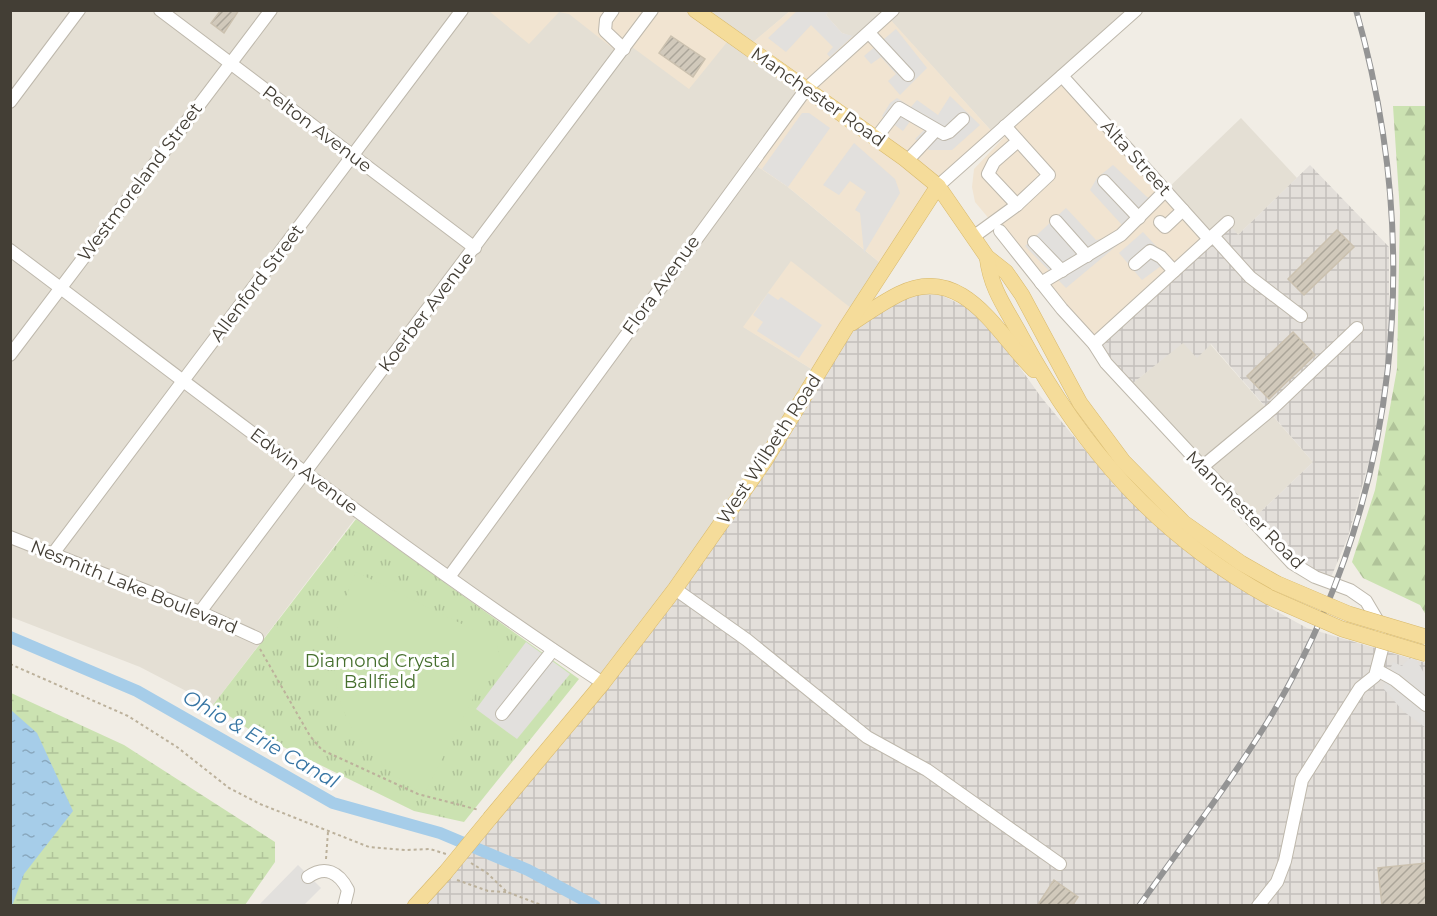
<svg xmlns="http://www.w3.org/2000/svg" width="1437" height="916" viewBox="0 0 1437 916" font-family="Montserrat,sans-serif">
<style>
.residential{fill:#e4dfd4}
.commercial{fill:#f1e4d1}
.industrial{fill:url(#industrial-grid)}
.grass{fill:url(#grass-tufts)}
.forest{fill:url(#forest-firs)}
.wetland{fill:url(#wetland-marsh)}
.garden{fill:#cbe2b1}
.parking{fill:#e2e0dd}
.water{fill:url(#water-ripples)}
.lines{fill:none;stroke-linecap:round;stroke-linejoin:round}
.canal{stroke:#a6cde9;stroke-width:12}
.building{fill:url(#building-hatch);stroke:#cbc1af;stroke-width:1.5}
.minor-casing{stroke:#beb8ac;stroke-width:14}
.major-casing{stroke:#d8b96b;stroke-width:16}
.path{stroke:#bcb19b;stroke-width:2;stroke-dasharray:3 3;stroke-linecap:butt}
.minor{stroke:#fff;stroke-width:12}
.major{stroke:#f5dc9a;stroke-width:15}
.rail-casing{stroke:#949494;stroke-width:6}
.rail{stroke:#fff;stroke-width:4;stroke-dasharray:11;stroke-linecap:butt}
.major-bridge-casing{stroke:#d8b96b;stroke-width:16;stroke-linecap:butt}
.major-bridge{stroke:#f5dc9a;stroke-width:15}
.labels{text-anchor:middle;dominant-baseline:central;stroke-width:6;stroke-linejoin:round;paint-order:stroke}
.street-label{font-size:18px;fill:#433e35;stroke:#fff}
.park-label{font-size:18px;fill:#466f2e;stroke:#fff}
.water-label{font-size:20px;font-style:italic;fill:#3876a4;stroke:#fff}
</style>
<defs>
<pattern id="industrial-grid" width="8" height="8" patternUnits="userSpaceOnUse" patternTransform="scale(1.5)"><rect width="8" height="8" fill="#e3dfda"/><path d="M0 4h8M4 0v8" fill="none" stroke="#c4c0bc"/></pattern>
<pattern id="grass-tufts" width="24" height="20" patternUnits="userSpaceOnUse" patternTransform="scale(1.5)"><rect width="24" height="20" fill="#cbe2b1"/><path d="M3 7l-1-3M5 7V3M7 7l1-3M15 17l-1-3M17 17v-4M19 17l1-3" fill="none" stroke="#b0c399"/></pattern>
<pattern id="forest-firs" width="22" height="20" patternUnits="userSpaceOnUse" patternTransform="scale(1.5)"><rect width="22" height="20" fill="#cbe2b1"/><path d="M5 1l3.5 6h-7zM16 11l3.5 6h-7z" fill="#b0c399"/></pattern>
<pattern id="wetland-marsh" width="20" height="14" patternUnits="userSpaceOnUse" patternTransform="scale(1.5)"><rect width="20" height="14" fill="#cbe2b1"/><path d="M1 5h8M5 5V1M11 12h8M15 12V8" fill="none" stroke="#b0c399"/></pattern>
<pattern id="water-ripples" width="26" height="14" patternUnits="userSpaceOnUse" patternTransform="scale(1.5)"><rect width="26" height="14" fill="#a6cde9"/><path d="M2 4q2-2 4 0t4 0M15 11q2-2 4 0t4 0" fill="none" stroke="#89a8be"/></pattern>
<pattern id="building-hatch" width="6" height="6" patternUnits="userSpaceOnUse" patternTransform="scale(1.5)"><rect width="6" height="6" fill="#d1c9bb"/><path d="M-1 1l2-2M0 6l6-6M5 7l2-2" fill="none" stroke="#aba599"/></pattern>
</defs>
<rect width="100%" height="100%" fill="#f1ede5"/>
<g class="residential">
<polygon points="829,10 1136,11 995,135 889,19 862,40 842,33 826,15"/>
<polygon points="10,11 790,11 748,47 807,88 751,162 788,187 885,267 856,312 841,302 744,327 818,373 603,683 360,512 213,705 140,667 11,617"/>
<polygon points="1241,118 1297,178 1238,235 1209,239 1165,191"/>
<polygon points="1183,342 1210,344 1313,462 1252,520 1128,387"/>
</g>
<g class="commercial">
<polygon points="489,11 695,11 732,36 689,89 628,44 620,54 569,14 559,12 529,44"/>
<polygon points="790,11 829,11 826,15 842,33 862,40 889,18 995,135 938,186 885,267 788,187 751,162 806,88 747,47"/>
<polygon points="1062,76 1209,239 1094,344 975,202 972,187 974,169"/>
<polygon points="791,261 856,312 818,373 743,327"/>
</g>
<g class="industrial">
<polygon points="1310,165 1389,247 1389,333 1382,399 1371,454 1348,537 1329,582 1315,577 1252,520 1313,462 1211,344 1197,358 1183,343 1128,387 1094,344 1228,222 1238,235"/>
<polygon points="900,294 941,295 974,311 996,334 1041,397 1115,486 1175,541 1274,610 1307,628 1426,663 1426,905 415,906 603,683 764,462 847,326"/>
</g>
<polygon class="grass" points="356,519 579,679 464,822 414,811 253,732 213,705"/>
<polygon class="forest" points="1393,106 1426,106 1424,306 1426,615 1420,605 1363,578 1352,562 1375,490 1397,369 1400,212"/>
<polygon class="wetland" points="11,693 124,745 275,842 275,862 245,905 11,906"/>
<path class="garden" d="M 356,572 L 470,628 L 497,646 L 500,656 L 481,683 L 424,794 C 331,741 314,667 356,572 Z"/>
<g class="parking">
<polygon points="797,11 829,11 826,15 842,33 853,36 830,57 827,54 833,47 811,25 786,52 768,38"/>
<polygon points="896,29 927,68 900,95 888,81 896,74 881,57 871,64 864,56"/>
<polygon points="950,96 980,125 952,150 929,150 915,139 924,130 911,120 903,131 882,116 890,103 897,98 911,107 917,100 938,115"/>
<polygon points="802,113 809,113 830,128 788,187 762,169"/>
<polygon points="854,143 895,179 900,193 864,253 860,213 855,210 866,192 850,181 839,195 823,185"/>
<polygon points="1113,165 1147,197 1162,202 1133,232 1066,288 1025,246 1066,208 1096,240 1109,237 1122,225 1090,190 1097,178"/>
<polygon points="1143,232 1169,260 1142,280 1119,253"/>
<polygon points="768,293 778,300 781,297 822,325 799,358 757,331 763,322 753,315"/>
<polygon points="526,642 570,674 517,739 476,709"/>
<polygon points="1408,659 1416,659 1426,677 1426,728 1403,711 1383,688 1393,662 1402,666"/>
<polygon points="298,865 321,888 304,905 258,906"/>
</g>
<polygon class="water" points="11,710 37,733 73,811 24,874 12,906"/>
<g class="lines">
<polyline class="canal" points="10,637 137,691 333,803 440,833 528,870 595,906"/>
</g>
<g class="building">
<polygon points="221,10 239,10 224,33 211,23"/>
<polygon points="671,36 705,59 693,77 659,53"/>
<polygon points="1337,230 1354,247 1304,295 1288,279"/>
<polygon points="1293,332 1315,355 1269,399 1247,376"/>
<polygon points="1426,863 1426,906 1382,906 1378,868"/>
<polygon points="1054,880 1078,897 1072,906 1037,906"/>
</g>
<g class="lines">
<g class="minor-casing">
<g id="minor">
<polyline points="160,10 475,248"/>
<polyline points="613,10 606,20 605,31 624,49"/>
<polyline points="869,33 908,75"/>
<polyline points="1062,76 1209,239"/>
<polyline points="10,102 79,10"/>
<polyline points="876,138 899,108 944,134 949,132 963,119"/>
<polyline points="907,161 936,130"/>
<polyline points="1104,181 1139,218"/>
<polyline points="938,186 1136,10"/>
<polyline points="1017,205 988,174 994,162 1018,141"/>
<polyline points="1056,221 1087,256"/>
<polyline points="1160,222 1165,227 1183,210"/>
<polyline points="1000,231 1062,309 1094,344 1106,363 1292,563 1315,577 1350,590 1366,601 1379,623 1382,649 1375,676 1360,688 1302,780 1285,861 1277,882 1258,906"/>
<polyline points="1213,236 1250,277 1301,316"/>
<polyline points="973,237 1017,205 1049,175 1005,126"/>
<polyline points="1034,242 1062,271"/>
<path d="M 10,250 C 206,397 399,549 603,683"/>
<polyline points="1135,264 1150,251 1161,257 1174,271"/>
<polyline points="1041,283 1121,235 1165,191"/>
<polyline points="1094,344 1228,222"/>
<polyline points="10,355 271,10"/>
<polyline points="1202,467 1273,408 1357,328"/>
<polyline points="10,537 200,612 257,638"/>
<polyline points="52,555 462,10"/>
<polyline points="449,577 807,88 893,10"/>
<polyline points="675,589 747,640 867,737 927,770 1060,864"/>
<polyline points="200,612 652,10"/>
<polyline points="1377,670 1395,680 1426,705"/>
<polyline points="502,714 553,650"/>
<path d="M 308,877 C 325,865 339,872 348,890 L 344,906"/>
</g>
</g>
<g class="major-casing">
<g id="major">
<polyline points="695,10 905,159 938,186 987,257 1006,272 1022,295 1080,403 1123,461 1184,523 1241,563 1276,583"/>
<path d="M 987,257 C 991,290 1006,308 1021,336 C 1082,449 1157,535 1269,597"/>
<path d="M 852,323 C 867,313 883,302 899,294 C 963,262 997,334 1034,370"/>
<polyline points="491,817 603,683 675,589 764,462 847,326 938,186"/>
<polyline points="415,906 445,873"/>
</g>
</g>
<g class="path">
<polyline points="260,649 310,736 322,750 418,794 479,810"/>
<polyline points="10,664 128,716 177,747 229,788 260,804 369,847 405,850 430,849 446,854"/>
<polyline points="326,859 328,832"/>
<polyline points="471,863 487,873 507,892 544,906"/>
<polyline points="457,880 488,891 506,892"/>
</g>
<use href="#minor" class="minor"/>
<use href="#major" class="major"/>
<g class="rail-casing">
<path id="rail" d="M 1139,906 C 1185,841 1234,778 1274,711 C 1400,496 1424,248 1356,10"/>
</g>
<use href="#rail" class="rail"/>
<g class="major-bridge-casing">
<g id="major-bridge">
<polyline points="1276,583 1349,614 1426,637"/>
<polyline points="1269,597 1342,629 1426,654"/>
<polyline points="445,873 491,817"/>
</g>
</g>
<use href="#major-bridge" class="major-bridge"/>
</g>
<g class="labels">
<g class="street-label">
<text transform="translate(818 97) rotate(35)">Manchester Road</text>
<text transform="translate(317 129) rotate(37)">Pelton Avenue</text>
<text transform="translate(1136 158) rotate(48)">Alta Street</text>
<text transform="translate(140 182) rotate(-53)">Westmoreland Street</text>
<text transform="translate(257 283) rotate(-53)">Allenford Street</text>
<text transform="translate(661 285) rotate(-54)">Flora Avenue</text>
<text transform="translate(426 312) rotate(-53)">Koerber Avenue</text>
<text transform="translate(769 449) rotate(-57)">West Wilbeth Road</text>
<text transform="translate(304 471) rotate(37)">Edwin Avenue</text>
<text transform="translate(1245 510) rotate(45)">Manchester Road</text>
<text transform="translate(134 587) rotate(22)">Nesmith Lake Boulevard</text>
</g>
<g class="park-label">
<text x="380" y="661">Diamond Crystal<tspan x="380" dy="21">Ballfield</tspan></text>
</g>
<g class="water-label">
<text transform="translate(261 739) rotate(30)">Ohio &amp; Erie Canal</text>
</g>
</g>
<rect width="1437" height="916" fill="none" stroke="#433e35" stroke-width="24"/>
</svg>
